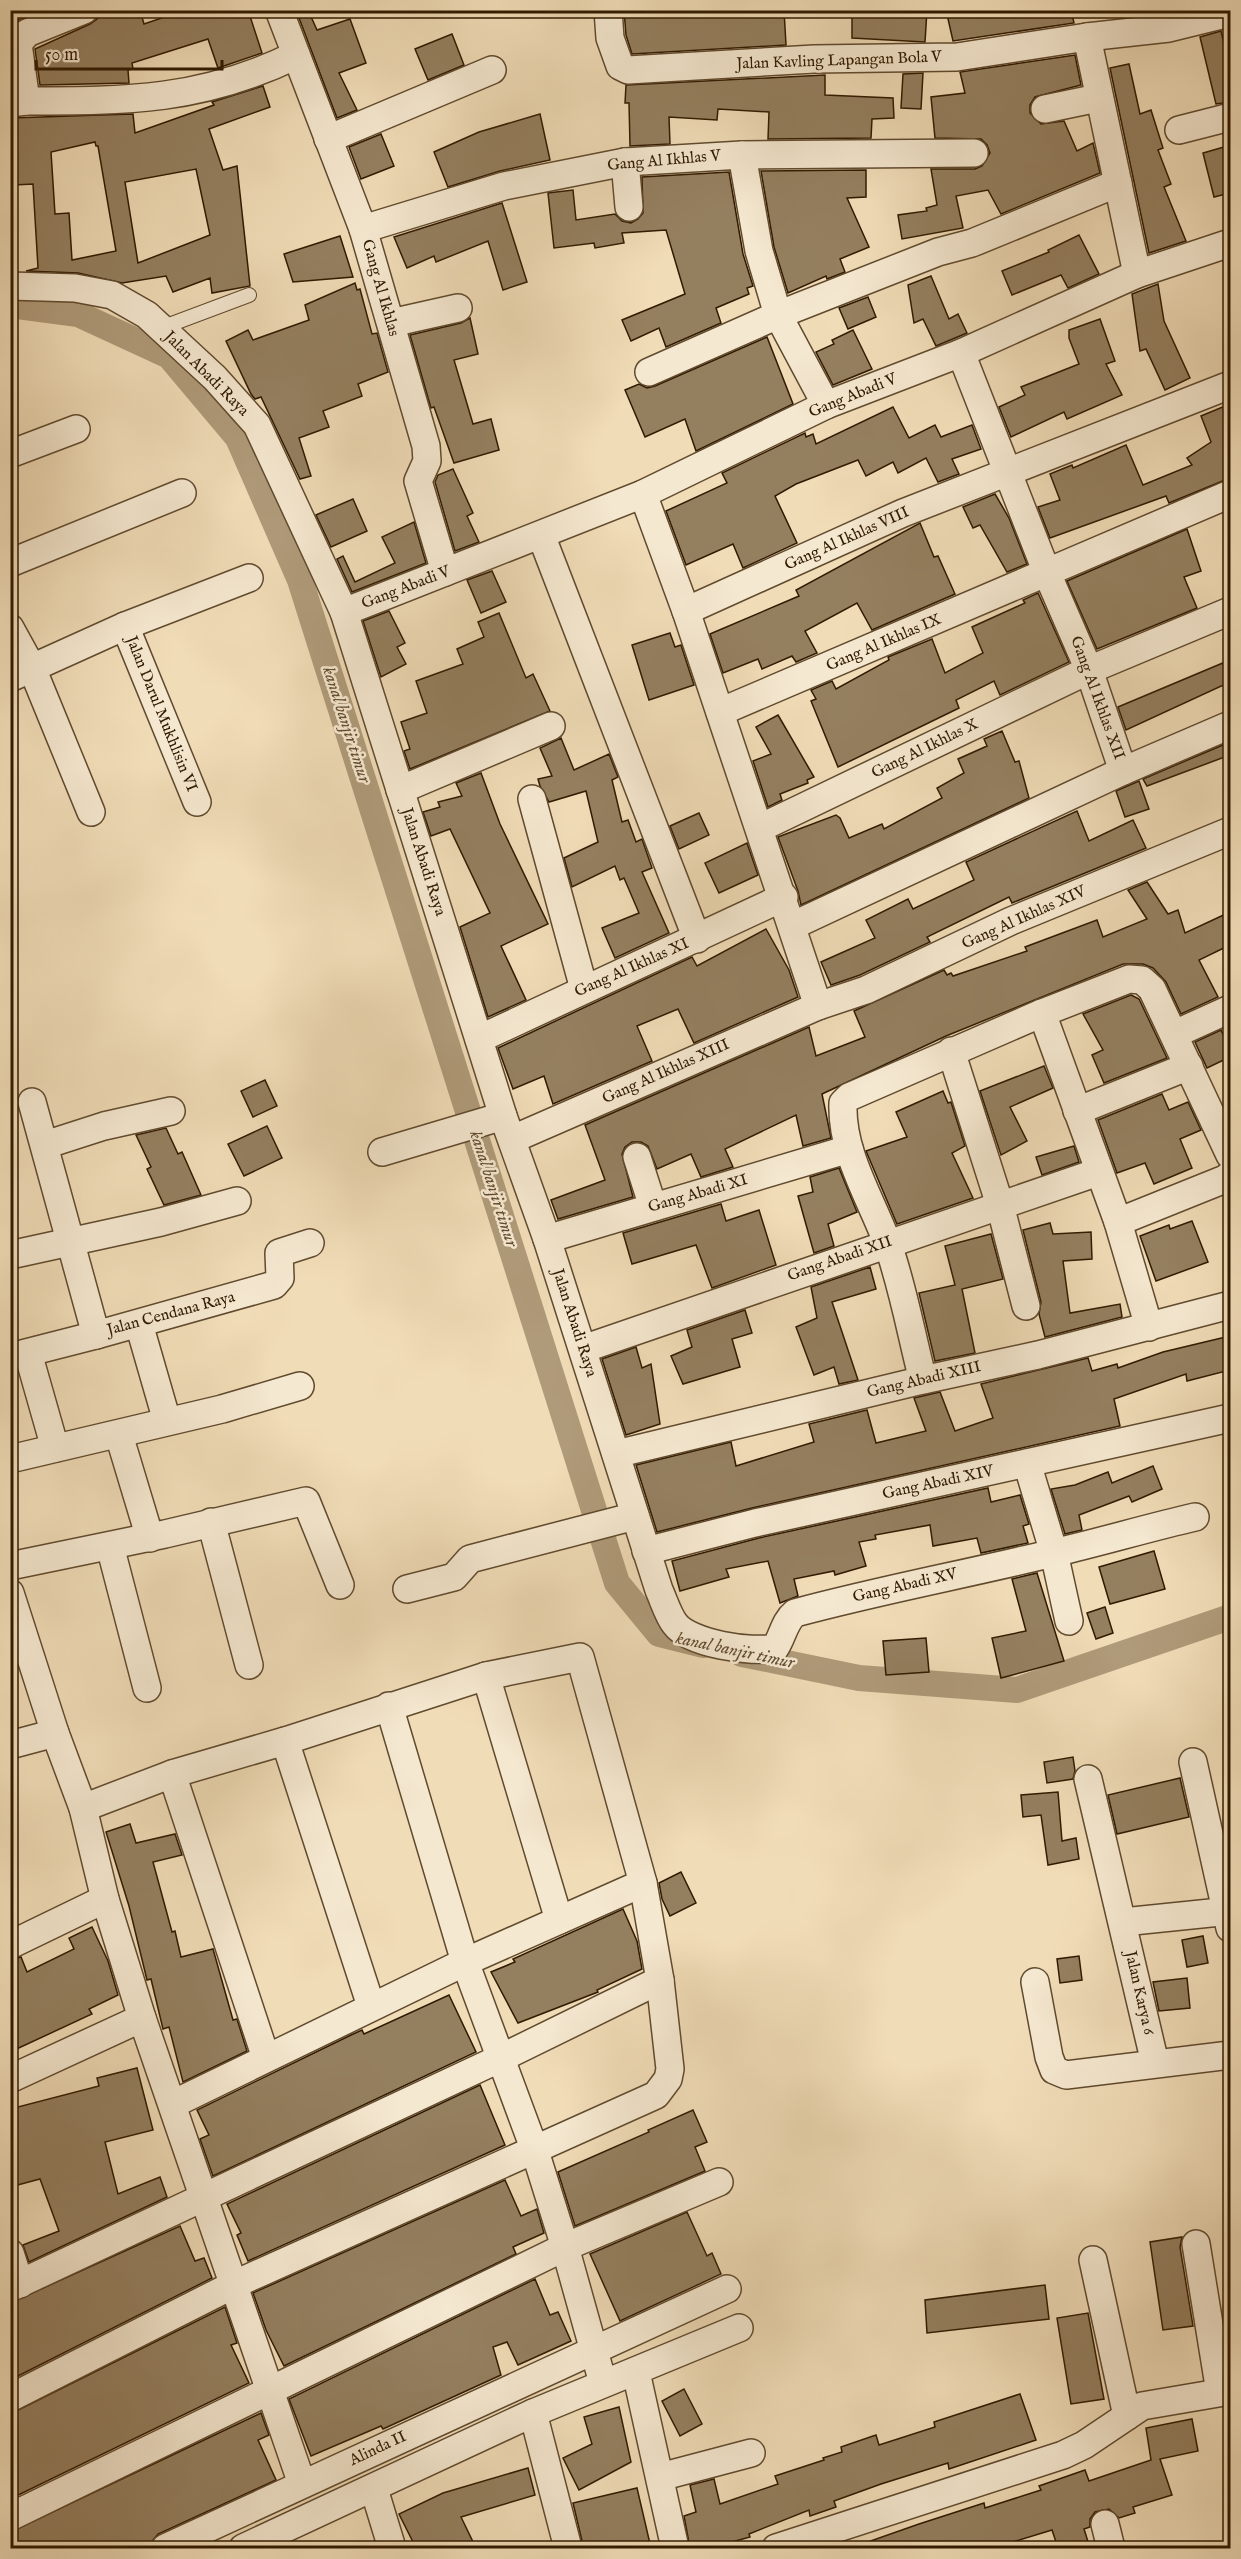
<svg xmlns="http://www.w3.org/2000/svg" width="1241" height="2559" viewBox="0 0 1241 2559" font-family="'IM FELL English',serif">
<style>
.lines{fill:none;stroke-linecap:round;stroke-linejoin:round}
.canal{stroke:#af9a79;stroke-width:26}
.building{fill:#947f5f;stroke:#301a00;stroke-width:1.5;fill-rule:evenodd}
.lane-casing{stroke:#604a2e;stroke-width:16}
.street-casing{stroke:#604a2e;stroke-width:30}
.lane{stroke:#f5e8d0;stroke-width:14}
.street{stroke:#f5e8d0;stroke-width:27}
.labels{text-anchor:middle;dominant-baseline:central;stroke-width:5;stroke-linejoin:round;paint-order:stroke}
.street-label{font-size:16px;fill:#301a00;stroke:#f5e8d0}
.water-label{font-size:18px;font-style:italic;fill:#634d30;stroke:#f5e8d0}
</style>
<rect width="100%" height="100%" fill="#f0dcb7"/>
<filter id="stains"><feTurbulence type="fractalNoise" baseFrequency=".00333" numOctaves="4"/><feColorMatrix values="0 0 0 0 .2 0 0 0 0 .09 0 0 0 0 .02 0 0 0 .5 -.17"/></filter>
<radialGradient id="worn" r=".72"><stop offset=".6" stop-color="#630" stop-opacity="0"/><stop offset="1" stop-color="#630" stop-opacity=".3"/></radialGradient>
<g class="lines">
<g class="canal">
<polyline points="10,305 78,314 169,356 238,438 300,580 617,1583 659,1634 703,1645"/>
<polyline points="742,1654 859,1678 1017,1690 1230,1617"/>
</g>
</g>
<g class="building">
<polygon points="16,10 41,10 18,21"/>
<polygon points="99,10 140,10 144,24 185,10 248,10 262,53 218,68 208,39 132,63 133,69 128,70 129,83 40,85 35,49 90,24 97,19"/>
<polygon points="296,10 308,10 317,30 350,19 366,63 339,73 357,110 337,118"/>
<polygon points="624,10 784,10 786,45 632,54 626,35"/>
<polygon points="852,10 927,10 925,42 852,38"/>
<polygon points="946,10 1071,10 1074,23 953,41"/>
<polygon points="1221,31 1230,70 1230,102 1216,104 1200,37"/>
<polygon points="452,34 464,65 428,80 415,49"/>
<polygon points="1075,55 1081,85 1035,97 1030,105 1030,113 1041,124 1064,121 1077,151 1093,143 1100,173 1001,214 988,190 956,196 963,228 902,239 898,215 927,211 926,208 937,205 931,169 975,169 982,166 990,153 987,145 981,139 935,138 931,97 965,93 960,72"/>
<polygon points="1129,64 1140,114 1151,110 1163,148 1158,150 1171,184 1164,187 1186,241 1149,253 1110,68"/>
<polygon points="923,73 921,109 901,108 903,74"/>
<polygon points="825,75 825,95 893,98 894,118 872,119 871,138 768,139 769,112 718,109 717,120 669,117 670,144 630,146 629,103 625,103 626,85"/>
<path d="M 263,86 L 270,107 L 209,129 L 223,170 L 237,166 L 250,286 L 212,293 L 210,278 L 173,292 L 166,276 L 122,283 L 78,273 L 26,271 L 38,268 L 33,184 L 14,185 L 10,118 L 133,114 L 135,133 L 214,105 L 212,102 ZM 95,142 L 96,146 L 98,146 L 116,251 L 72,260 L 69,213 L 55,214 L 51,152 ZM 196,169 L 210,235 L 138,263 L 125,182 Z"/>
<polygon points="540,114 550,160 500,171 448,187 434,152 479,132"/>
<polygon points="381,134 394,166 361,179 349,147"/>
<polygon points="1224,147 1230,173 1230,193 1214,197 1203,153"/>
<polygon points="866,170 866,197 847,198 869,247 840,259 845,272 827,279 826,276 788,293 774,247 761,171"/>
<polygon points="729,172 743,254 753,286 747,288 749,294 716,308 721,323 666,347 659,328 631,341 622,320 685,294 666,230 622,233 624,243 595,248 594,243 554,248 548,193 573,190 576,220 615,214 622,221 631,223 638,219 643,213 642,177"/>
<polygon points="502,203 527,282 503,290 488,241 436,262 434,256 407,268 394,237"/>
<polygon points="1079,235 1099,274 1068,288 1061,275 1012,295 1002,271 1049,252 1048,250"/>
<polygon points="340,236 353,277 293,282 284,254"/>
<polygon points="931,276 949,319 958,314 967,333 936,346 923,319 914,323 908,285"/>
<polygon points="355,283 357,290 360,289 372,334 377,333 388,372 358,384 362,396 323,411 329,427 299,438 311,476 300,479 261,397 255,399 251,394 226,341 248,330 253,340 309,320 305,305"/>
<polygon points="1158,284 1164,321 1190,378 1165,390 1146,349 1140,351 1132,294"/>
<polygon points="868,297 876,317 848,329 839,308"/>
<polygon points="470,318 478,354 454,360 473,424 491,419 499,450 454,463 434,407 431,408 410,335 461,323"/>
<polygon points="1100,319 1115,361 1106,364 1122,395 1067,419 1064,412 1011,437 999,407 1025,395 1021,387 1079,364 1069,338 1069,330"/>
<polygon points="853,330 872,369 833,385 816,352 834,344 832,340"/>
<polygon points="767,337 793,404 696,451 685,419 645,437 625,390 639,384 647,388 655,386"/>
<polygon points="1225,406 1230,421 1230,478 1169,503 1166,496 1050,538 1038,507 1060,500 1050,474 1072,465 1073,468 1126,445 1143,485 1192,465 1187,458 1211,442 1201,416"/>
<polygon points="893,407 909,438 935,425 941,437 972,425 981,449 952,459 959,474 938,482 926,458 898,473 893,462 866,476 858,460 796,484 775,496 797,543 743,568 733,544 686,565 666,511 727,483 722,473 805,433 806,437 813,434 816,444"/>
<polygon points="453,469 473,513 467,516 479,542 455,551 435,482 438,475"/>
<polygon points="995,494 1009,518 1027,564 1007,572 980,525 973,528 963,507"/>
<polygon points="353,499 367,531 331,547 316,515"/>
<polygon points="414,522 426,563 352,592 337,559 343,556 355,582 395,563 382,537"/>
<polygon points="920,523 934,557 938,556 955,594 872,630 857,603 805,631 817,653 796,662 792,656 762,669 758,659 723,673 710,634 799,596 796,590"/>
<polygon points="1187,529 1201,571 1184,577 1197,608 1097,649 1067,581"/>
<polygon points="492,571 506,602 481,613 467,580"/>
<polygon points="1038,593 1069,662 1000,695 994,681 956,700 959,708 838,767 811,701 816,699 811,690 832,681 836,689 889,660 888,657 932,639 945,673 983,653 972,627 1025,603 1023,600"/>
<polygon points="389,611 405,643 397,647 406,664 381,677 363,621"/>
<polygon points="499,613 526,678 533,674 550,711 410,769 404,751 410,749 401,722 427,713 416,681 463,664 457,649 484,637 478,622"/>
<polygon points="670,633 675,647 681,645 694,685 649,700 632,645"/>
<polygon points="1230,660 1230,682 1126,730 1118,707"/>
<polygon points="778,715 814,777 807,780 808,783 780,794 782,800 768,807 753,761 771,754 756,727"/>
<polygon points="1002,731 1015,762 1019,761 1029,798 801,905 798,891 778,837 836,815 840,818 849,838 882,824 884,829 942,798 937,788 964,773 958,759 987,746 984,739"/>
<polygon points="561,738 574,770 609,754 618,777 612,780 622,822 628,820 636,842 642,839 652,868 642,872 669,933 615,958 602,928 639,913 624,878 620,880 615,866 572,887 564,858 598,842 586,791 549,802 540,786 538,779 552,776 540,748"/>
<polygon points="1230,742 1230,755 1147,786 1143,779"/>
<polygon points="481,773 500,824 548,924 501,946 526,1000 488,1017 460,927 490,913 450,829 431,836 423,812 440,807 438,802 462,796 456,783"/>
<polygon points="1139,781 1149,809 1125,817 1116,791"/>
<polygon points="1077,811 1089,841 1133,820 1146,848 1012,903 1009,897 927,937 930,942 860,975 831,985 821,962 875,938 866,920 908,899 913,909 974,880 966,862"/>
<polygon points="699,813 709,835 679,849 670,826"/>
<polygon points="747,843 758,875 719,893 705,863"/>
<polygon points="1147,882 1168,914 1178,910 1185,933 1230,912 1230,945 1199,960 1218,997 1181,1014 1166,982 1153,968 1143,964 1123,964 946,1036 822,1094 831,1138 803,1146 796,1115 725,1149 733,1167 701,1177 691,1154 657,1169 648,1146 641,1142 632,1142 625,1147 622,1154 633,1197 558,1219 551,1200 605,1180 585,1125 809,1027 816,1056 865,1037 854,1011 944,970 947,975 951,973 953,976 1027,951 1025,947 1097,920 1103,937 1147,919 1128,890"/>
<polygon points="766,929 789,970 798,997 694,1043 678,1009 637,1026 652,1061 553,1104 544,1076 513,1089 498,1048 692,957 697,966"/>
<polygon points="1131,995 1139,999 1167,1058 1104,1083 1092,1055 1103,1050 1083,1014"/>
<polygon points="1221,1030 1230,1050 1230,1057 1207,1068 1195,1042"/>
<polygon points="1044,1066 1053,1088 1010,1107 1027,1141 1001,1155 980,1091"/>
<polygon points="265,1080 277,1106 253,1117 241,1091"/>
<polygon points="943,1091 948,1103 951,1102 965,1146 952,1153 973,1198 897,1224 866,1151 907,1137 896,1112"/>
<polygon points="1162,1094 1169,1110 1188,1102 1201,1130 1180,1139 1192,1168 1154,1184 1145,1163 1117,1173 1098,1120"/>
<polygon points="267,1126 282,1158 244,1176 228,1144"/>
<polygon points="166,1128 178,1154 182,1152 201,1195 164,1205 147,1169 151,1167 136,1135"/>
<polygon points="1074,1146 1079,1162 1042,1175 1036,1157"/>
<polygon points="839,1168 857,1212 828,1224 834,1246 814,1253 798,1196 813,1192 810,1177"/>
<polygon points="721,1204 726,1221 759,1210 776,1265 712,1288 696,1245 632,1264 623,1233"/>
<polygon points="1192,1221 1208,1262 1156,1281 1140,1236 1169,1225 1170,1229"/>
<polygon points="1050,1223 1053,1234 1091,1232 1092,1259 1063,1261 1070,1313 1120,1304 1122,1317 1045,1337 1039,1314 1041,1302 1023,1230"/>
<polygon points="991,1234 1003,1279 962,1289 975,1353 935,1361 919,1293 955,1285 945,1246"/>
<polygon points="870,1267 876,1289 832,1302 858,1380 839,1384 834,1367 814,1375 796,1327 817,1318 811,1287"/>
<polygon points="745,1310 752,1333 732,1339 740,1367 683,1384 671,1356 692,1347 687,1330"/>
<polygon points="1230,1336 1230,1370 1187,1381 1186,1374 1114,1399 1120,1426 752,1508 657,1532 636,1465 731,1442 736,1466 814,1442 809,1424 867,1410 876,1443 926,1431 914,1398 940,1392 955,1431 993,1418 981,1384 1088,1358 1092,1371 1117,1364 1118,1368 1163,1352"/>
<polygon points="636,1347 642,1368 651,1364 660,1424 626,1435 602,1359"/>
<polygon points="1153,1466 1162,1489 1132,1502 1129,1496 1079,1515 1082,1530 1065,1534 1051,1489 1075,1485 1108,1472 1112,1483"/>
<polygon points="988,1488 991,1502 1020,1495 1029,1524 1023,1526 1028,1543 981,1553 977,1538 933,1546 930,1525 875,1535 876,1539 859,1542 866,1566 835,1575 834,1571 794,1579 798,1596 780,1603 768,1561 726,1569 729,1577 680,1591 672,1561 759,1538"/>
<polygon points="1154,1551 1165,1589 1110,1604 1099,1567"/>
<polygon points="1037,1573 1064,1661 1001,1678 992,1638 1026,1631 1012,1579"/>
<polygon points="1105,1607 1113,1633 1096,1639 1087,1613"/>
<polygon points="926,1638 929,1672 886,1675 883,1641"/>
<polygon points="1073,1757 1075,1771 1073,1779 1047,1783 1044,1762"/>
<polygon points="1180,1778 1189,1817 1117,1834 1108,1795"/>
<polygon points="1058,1792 1062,1841 1076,1838 1079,1859 1048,1865 1041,1815 1023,1817 1021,1795"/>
<polygon points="130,1824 136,1843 175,1834 182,1855 153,1862 172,1932 175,1931 181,1957 213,1949 233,2020 237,2019 247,2051 183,2082 169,2027 163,2029 151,1979 147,1980 129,1906 106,1832"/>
<polygon points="681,1872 696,1903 670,1916 662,1899 659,1883"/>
<polygon points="623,1909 637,1941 642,1969 597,1990 598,1992 518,2023 491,1972 515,1962 513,1959"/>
<polygon points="92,1927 108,1961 118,1995 89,2009 92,2014 10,2052 10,1960 21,1957 27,1972 74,1949 69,1938"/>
<polygon points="1203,1936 1208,1963 1187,1967 1182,1940"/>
<polygon points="1079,1956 1082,1980 1060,1983 1057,1959"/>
<polygon points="1187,1978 1190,2008 1159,2011 1153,1982"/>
<polygon points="449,1995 476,2052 213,2176 200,2139 209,2135 197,2110 351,2035 362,2030 364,2034"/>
<polygon points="137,2068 153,2130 105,2142 118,2194 160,2177 167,2197 29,2262 23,2245 59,2231 40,2179 10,2187 10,2109 99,2086 97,2078"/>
<polygon points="480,2085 505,2145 248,2261 237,2235 241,2233 227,2204"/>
<polygon points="693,2110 707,2142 695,2147 705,2171 575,2226 558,2172 649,2132 648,2130"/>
<polygon points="505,2180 521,2216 537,2209 544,2233 513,2247 516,2254 284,2366 266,2330 253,2293"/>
<polygon points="687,2212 707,2256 712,2253 721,2274 620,2321 590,2254"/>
<polygon points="180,2226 195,2261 204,2258 212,2278 10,2380 10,2303"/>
<polygon points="1182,2237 1180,2247 1193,2326 1163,2330 1150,2242"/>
<polygon points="535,2279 550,2315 558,2312 571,2341 518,2365 507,2342 493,2347 501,2375 383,2429 381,2426 311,2456 289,2399"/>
<polygon points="1045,2285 1049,2319 927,2333 925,2300"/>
<polygon points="225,2307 237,2343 231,2345 249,2383 10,2499 10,2414"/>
<polygon points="1088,2313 1104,2399 1071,2404 1057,2318"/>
<polygon points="684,2389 702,2424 680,2436 662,2401"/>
<polygon points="1020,2394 1036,2440 949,2469 948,2463 881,2484 834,2501 836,2507 810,2516 809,2510 749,2534 750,2537 710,2548 690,2548 684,2516 696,2512 690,2485 714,2479 720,2504 778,2484 775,2476 824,2460 823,2458 842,2452 841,2447 876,2435 879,2445 935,2427 934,2422"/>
<polygon points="619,2407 631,2462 579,2490 563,2458 592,2444 584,2417"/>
<polygon points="261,2413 269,2435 258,2440 276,2480 158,2534 150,2544 140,2548 10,2548 10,2532"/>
<polygon points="1192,2419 1198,2451 1160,2459 1172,2495 1133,2507 1135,2513 1119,2518 1109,2509 1095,2512 1090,2519 1090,2527 1084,2529 1090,2548 1058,2548 1052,2530 993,2548 862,2548 862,2544 919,2524 984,2503 985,2508 1041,2490 1039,2486 1085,2470 1089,2481 1151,2460 1146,2428"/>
<polygon points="528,2468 535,2495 461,2517 476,2548 416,2548 399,2514 443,2493"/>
<polygon points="637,2488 651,2548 591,2548 589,2543 583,2545 573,2503"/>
</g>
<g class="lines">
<g class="lane-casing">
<polyline id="lane" points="161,328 249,295"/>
</g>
<g class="street-casing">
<g id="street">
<polyline points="279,10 363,229 426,446 427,461 418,481 445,572"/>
<polyline points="608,10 610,38 620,66 628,70 814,59 957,57 1087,37 1169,28 1230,13"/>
<polyline points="1087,37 1137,274"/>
<path d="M 26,101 C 127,101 202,101 296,55"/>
<polyline points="10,103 26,101 18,44 27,33 84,10"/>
<polyline points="1045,109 1098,98"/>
<polyline points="1179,130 1230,117"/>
<polyline points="328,139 492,70"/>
<polyline points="742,155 759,251 778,315 826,405"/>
<polyline points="625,162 629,207"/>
<polyline points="363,229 504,186 625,162 742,155 974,153"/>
<path d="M 10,286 L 75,288 L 112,295 L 147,315 L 215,378 L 257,425 L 344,612 L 503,1116 L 547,1239 L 659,1590 C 664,1601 668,1615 675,1624 C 690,1644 752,1653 775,1648 C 783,1636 784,1622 795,1613 C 880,1590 967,1574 1053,1553 C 1101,1542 1147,1528 1195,1517"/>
<polyline points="391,323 458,308"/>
<polyline points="649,372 778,315 938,252 972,243 1118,183"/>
<polyline points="10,454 76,429"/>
<polyline points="643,494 686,611 818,1006"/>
<polyline points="541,535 697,939"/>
<polyline points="10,563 182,493"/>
<polyline points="686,611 903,513 1230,385"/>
<polyline points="344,612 643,494 826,405 961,353 1137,274 1230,243"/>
<polyline points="125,626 197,802"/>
<polyline points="10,628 32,668 10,678"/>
<polyline points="720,712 1230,494"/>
<polyline points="1123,771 1230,725"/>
<polyline points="400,790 551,726"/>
<polyline points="532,799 584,989"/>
<polyline points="91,812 32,668 125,626 249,578"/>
<polyline points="760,828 1089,670 1230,611"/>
<polyline points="792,926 1123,771 1089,670 1047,573 961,353"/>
<polyline points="1042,1013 1118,1222 1149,1327"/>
<polyline points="1175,1034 1230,1009"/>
<polyline points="479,1039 784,897"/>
<polyline points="951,1051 1000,1205 1026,1306"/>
<polyline points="32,1102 96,1335 274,1285 280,1278 279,1253 310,1243"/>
<polyline points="1077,1111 1189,1066"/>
<polyline points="513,1139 818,1006 866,990 1011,921 1230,831"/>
<polyline points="45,1145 104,1126 171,1111"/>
<polyline points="382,1152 503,1116"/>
<polyline points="637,1157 653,1207"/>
<polyline points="1118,1222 1225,1179 1230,1175"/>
<polyline points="547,1239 849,1149"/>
<polyline points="10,1255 161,1222 237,1201"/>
<polyline points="139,1324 167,1421"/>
<polyline points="583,1349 1098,1172"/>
<polyline points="28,1353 55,1448"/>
<polyline points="10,1357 96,1335"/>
<path d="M 923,1380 C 911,1334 903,1286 887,1242 C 870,1197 841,1152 843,1103 L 849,1097 L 1042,1013 L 1129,979 L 1142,980 L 1152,989 L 1230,1155"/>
<polyline points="119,1435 150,1538"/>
<polyline points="616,1454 923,1380 1038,1355 1230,1305"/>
<polyline points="10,1459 222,1409 300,1386"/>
<polyline points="1027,1463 1054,1553 1069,1621"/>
<polyline points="211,1522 249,1665"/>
<polyline points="110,1546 147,1688"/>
<polyline points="646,1551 755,1523 1230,1418"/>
<polyline points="10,1566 165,1534 306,1501 340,1585"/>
<polyline points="407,1589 454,1577 470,1559 635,1516"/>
<polyline points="10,1593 55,1733 83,1808 105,1899 142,2018 302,2484"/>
<polyline points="486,1676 559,1920"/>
<polyline points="389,1706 465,1962 534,2148 565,2247 603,2383"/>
<polyline points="285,1741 371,2006"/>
<polyline points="10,1745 55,1733"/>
<polyline points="1193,1762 1230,1928"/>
<polyline points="172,1774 266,2058"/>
<polyline points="1088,1779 1155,2063"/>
<polyline points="1123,1922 1230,1911"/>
<polyline points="10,1945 105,1899"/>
<polyline points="1035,1982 1049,2057 1054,2070 1066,2075 1230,2055"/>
<polyline points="10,2079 142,2018"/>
<polyline points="173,2104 465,1962 643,1883"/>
<polyline points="1196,2244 1220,2392"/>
<polyline points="10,2253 20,2284"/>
<polyline points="1093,2260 1127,2416"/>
<polyline points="10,2288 503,2057 660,1980"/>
<polyline points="636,2372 675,2548"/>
<polyline points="10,2398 233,2285 656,2095 668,2079 670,2069 660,1980 643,1883 580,1657 486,1676 285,1741 172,1774 83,1808"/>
<polyline points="533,2413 568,2548"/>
<polyline points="660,2477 751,2453"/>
<polyline points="374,2489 392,2548"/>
<polyline points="10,2517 565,2247 719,2182"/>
<polyline points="1105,2524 1111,2548"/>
<polyline points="165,2548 727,2289"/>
<polyline points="243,2548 533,2413 739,2328"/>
<polyline points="776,2548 1063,2455 1084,2445 1142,2406 1230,2391"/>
</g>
</g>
<use href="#lane" class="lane"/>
<use href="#street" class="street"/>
</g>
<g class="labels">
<g class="street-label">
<text transform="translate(839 61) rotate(-2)">Jalan Kavling Lapangan Bola V</text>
<text transform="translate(664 161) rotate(-5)">Gang Al Ikhlas V</text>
<text transform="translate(380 288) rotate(74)">Gang Al Ikhlas</text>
<text transform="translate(206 374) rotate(45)">Jalan Abadi Raya</text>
<text transform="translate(853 396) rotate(-22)">Gang Abadi V</text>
<text transform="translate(847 539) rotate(-24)">Gang Al Ikhlas VIII</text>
<text transform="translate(406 588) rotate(-21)">Gang Abadi V</text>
<text transform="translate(884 643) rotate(-23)">Gang Al Ikhlas IX</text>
<text transform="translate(1097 698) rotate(70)">Gang Al Ikhlas XII</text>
<text transform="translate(161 714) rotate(68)">Jalan Darul Mukhlisin VI</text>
<text transform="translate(925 749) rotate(-26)">Gang Al Ikhlas X</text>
<text transform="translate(423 862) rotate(72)">Jalan Abadi Raya</text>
<text transform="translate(1024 918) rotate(-24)">Gang Al Ikhlas XIV</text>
<text transform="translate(632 968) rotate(-24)">Gang Al Ikhlas XI</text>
<text transform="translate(666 1072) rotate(-24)">Gang Al Ikhlas XIII</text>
<text transform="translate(698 1194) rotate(-16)">Gang Abadi XI</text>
<text transform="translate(840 1259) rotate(-19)">Gang Abadi XII</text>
<text transform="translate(171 1314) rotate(-15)">Jalan Cendana Raya</text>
<text transform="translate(574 1323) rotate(72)">Jalan Abadi Raya</text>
<text transform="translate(924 1380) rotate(-13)">Gang Abadi XIII</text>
<text transform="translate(938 1483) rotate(-12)">Gang Abadi XIV</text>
<text transform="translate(905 1586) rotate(-13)">Gang Abadi XV</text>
<text transform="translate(1139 1993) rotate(77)">Jalan Karya 6</text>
<text transform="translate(378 2449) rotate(-25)">Alinda II</text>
</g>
<g class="water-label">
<text transform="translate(346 725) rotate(72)">kanal banjir timur</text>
<text transform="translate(493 1189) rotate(72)">kanal banjir timur</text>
<text transform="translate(735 1651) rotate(12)">kanal banjir timur</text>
</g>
</g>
<rect width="1241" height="2559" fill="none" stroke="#f0dcb7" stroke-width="36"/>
<rect x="12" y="12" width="1217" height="2535" fill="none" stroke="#301a00" stroke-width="3"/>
<rect x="18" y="18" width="1205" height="2523" fill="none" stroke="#301a00" stroke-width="1.5"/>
<path d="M36 60v9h186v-9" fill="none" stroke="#301a00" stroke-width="3"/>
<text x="45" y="60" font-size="18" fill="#301a00" stroke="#f5e8d0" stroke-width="4.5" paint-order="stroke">50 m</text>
<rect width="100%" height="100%" filter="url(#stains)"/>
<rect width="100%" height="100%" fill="url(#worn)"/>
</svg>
